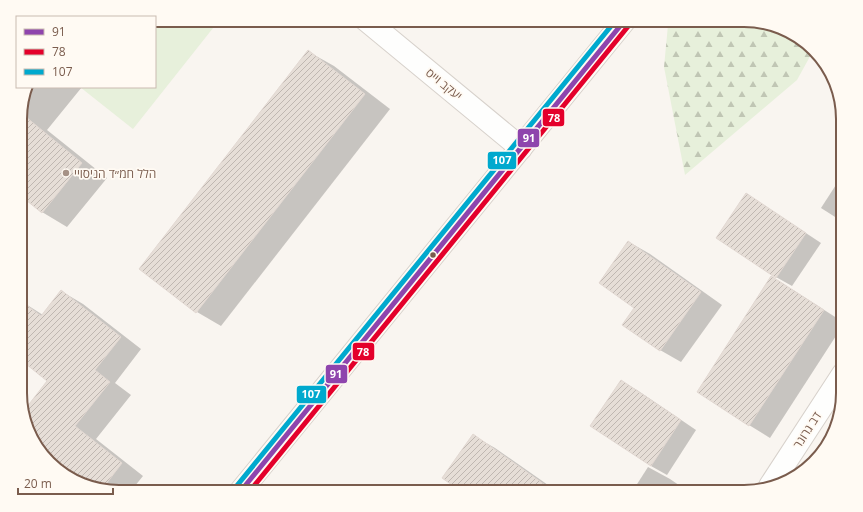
<svg xmlns="http://www.w3.org/2000/svg" width="863" height="512" viewBox="0 0 863 512" font-family="'Open Sans','Noto Sans Hebrew',sans-serif">
<style>
.grass{fill:#e7f0db}
.forest{fill:url(#forest-firs)}
.shadow{fill:#0003}
.building{fill:url(#building-hatch);stroke:#e2d8d2}
.lines{fill:none;stroke-linecap:round;stroke-linejoin:round}
.street-casing{stroke:#d7d1cb;stroke-width:24}
.secondary-casing{stroke:#d9d2cb;stroke-width:24}
.street{stroke:#fefefd;stroke-width:22}
.secondary{stroke:#fefefd;stroke-width:22}
.bus-1-casing{stroke:#fffaf3;stroke-width:8}
.bus-2-casing{stroke:#fffaf3;stroke-width:8}
.bus-3-casing{stroke:#fffaf3;stroke-width:8}
.bus-1{stroke:#8e44ad;stroke-width:5}
.bus-2{stroke:#e4002b;stroke-width:5}
.bus-3{stroke:#00a9ce;stroke-width:5}
.poi-dot{fill:#a69286;stroke:#fffaf3;stroke-width:1.5}
.bus-dot{fill:#7a5c4d;stroke:#fffaf3;stroke-width:1.5}
.labels{text-anchor:middle;dominant-baseline:central;stroke-width:3.5;stroke-linejoin:round;paint-order:stroke}
.street-label{font-size:12px;fill:#7a5c4d;stroke:#fffaf3}
.poi-label{font-size:12px;fill:#7a5c4d;stroke:#fffaf3;text-anchor:start}
.rim{fill:none;stroke:#7a5c4d;stroke-width:2}
.line-badge{stroke:#fffaf3;stroke-width:1.5}
.badge-label{font-size:11px;text-anchor:middle;font-weight:bold;fill:#fff}
</style>
<defs>
<pattern id="forest-firs" width="22" height="20" patternUnits="userSpaceOnUse"><rect width="22" height="20" fill="#e7f0db"/><path d="M5 1l3.5 6h-7zM16 11l3.5 6h-7z" fill="#c0c6b4"/></pattern>
<pattern id="building-hatch" width="6" height="6" patternUnits="userSpaceOnUse"><rect width="6" height="6" fill="#e6ded7"/><path d="M-1 1l2-2M0 6l6-6M5 7l2-2" fill="none" stroke="#bfb7b1"/></pattern>
</defs>
<rect width="100%" height="100%" fill="#f9f5f0"/>
<polygon class="grass" points="155,20 213,20 217,23 133,129 80,87 155,87"/>
<polygon class="forest" points="671,20 745,20 794,33 813,51 797,80 685,175 664,67 668,25"/>
<g class="shadow">
<polygon points="309,52 334,66 390,109 221,326 197,312"/>
<polygon points="27,87 82,87 47,130 107,178 67,227 42,212 21,195 21,106"/>
<polygon points="843,174 843,222 821,208"/>
<polygon points="746,194 762,204 821,243 792,286 776,277"/>
<polygon points="629,242 650,254 722,305 681,362 660,350"/>
<polygon points="772,278 793,290 843,322 843,325 770,438 749,425"/>
<polygon points="61,291 83,304 141,349 115,383 131,395 96,439 143,476 130,492 118,492 69,479 49,380 21,358 21,301 43,315"/>
<polygon points="621,381 637,390 696,430 667,475 651,466"/>
<polygon points="474,436 495,448 558,492 464,492"/>
<polygon points="648,467 670,479 689,492 632,492"/>
</g>
<g class="building">
<polygon points="308,50 365,94 196,313 139,269"/>
<polygon points="21,113 82,163 42,213 21,196"/>
<polygon points="746,193 806,233 776,278 716,238"/>
<polygon points="628,241 701,292 660,351 622,325 634,308 599,283"/>
<polygon points="771,276 824,310 749,426 697,392"/>
<polygon points="61,290 121,337 95,370 110,382 75,426 122,463 103,488 69,479 36,448 23,412 47,381 21,360 21,301 41,316"/>
<polygon points="621,380 681,420 651,466 590,426"/>
<polygon points="473,434 555,492 462,492 442,478"/>
</g>
<g class="lines">
<g class="street-casing">
<g id="street">
<polyline points="366,20 521,148"/>
<polyline points="770,486 843,374"/>
</g>
</g>
<g class="secondary-casing">
<polyline id="secondary" points="240,492 625,20"/>
</g>
<use href="#street" class="street"/>
<use href="#secondary" class="secondary"/>
<g class="bus-1-casing">
<polyline id="bus-1" points="240,492 625,20"/>
</g>
<g class="bus-2-casing">
<polyline id="bus-2" points="249,492 630,24"/>
</g>
<g class="bus-3-casing">
<polyline id="bus-3" points="235,488 616,20"/>
</g>
<use href="#bus-1" class="bus-1"/>
<use href="#bus-2" class="bus-2"/>
<use href="#bus-3" class="bus-3"/>
</g>
<circle class="poi-dot" cx="66" cy="173" r="4"/>
<circle class="bus-dot" cx="433" cy="255" r="3.5"/>
<g class="labels">
<g class="street-label">
<text transform="translate(444 84) rotate(39)">יעקב וייס</text>
<text transform="translate(807 430) rotate(-57)">דב גרונר</text>
</g>
<g class="poi-label">
<text x="74" y="173">הלל חמ״ד הניסויי</text>
</g>
</g>
<path d="M0 0H863V512H0ZM119 27H744A92 92 0 0 1 836 119V393A92 92 0 0 1 744 485H119A92 92 0 0 1 27 393V119A92 92 0 0 1 119 27Z" fill="#fffaf3" fill-rule="evenodd"/>
<path class="rim" d="M119 27H744A92 92 0 0 1 836 119V393A92 92 0 0 1 744 485H119A92 92 0 0 1 27 393V119A92 92 0 0 1 119 27Z"/>
<g class="line-badge">
<rect x="542" y="108" width="23" height="19" rx="4" fill="#e4002b"/>
<rect x="517" y="128" width="23" height="20" rx="4" fill="#8e44ad"/>
<rect x="487" y="151" width="30" height="19" rx="4" fill="#00a9ce"/>
<rect x="352" y="342" width="23" height="19" rx="4" fill="#e4002b"/>
<rect x="325" y="364" width="23" height="20" rx="4" fill="#8e44ad"/>
<rect x="296" y="385" width="31" height="19" rx="4" fill="#00a9ce"/>
</g>
<g class="badge-label">
<text x="554" y="122">78</text>
<text x="529" y="142">91</text>
<text x="502" y="164">107</text>
<text x="363" y="356">78</text>
<text x="336" y="378">91</text>
<text x="311" y="398">107</text>
</g>
<rect x="16" y="16" width="140" height="72" fill="#fffaf3" stroke="#cabbb1"/>
<rect x="24" y="29" width="20" height="6" fill="#8e44ad" stroke="#cabbb1"/>
<text x="52" y="36" font-size="12" fill="#7a5c4d">91</text>
<rect x="24" y="49" width="20" height="6" fill="#e4002b" stroke="#cabbb1"/>
<text x="52" y="56" font-size="12" fill="#7a5c4d">78</text>
<rect x="24" y="69" width="20" height="6" fill="#00a9ce" stroke="#cabbb1"/>
<text x="52" y="76" font-size="12" fill="#7a5c4d">107</text>
<path d="M18 488v6h95v-6" fill="none" stroke="#7a5c4d" stroke-width="2"/>
<text x="24" y="488" font-size="12" fill="#7a5c4d" stroke="#fffaf3" stroke-width="3" paint-order="stroke">20 m</text>
</svg>
